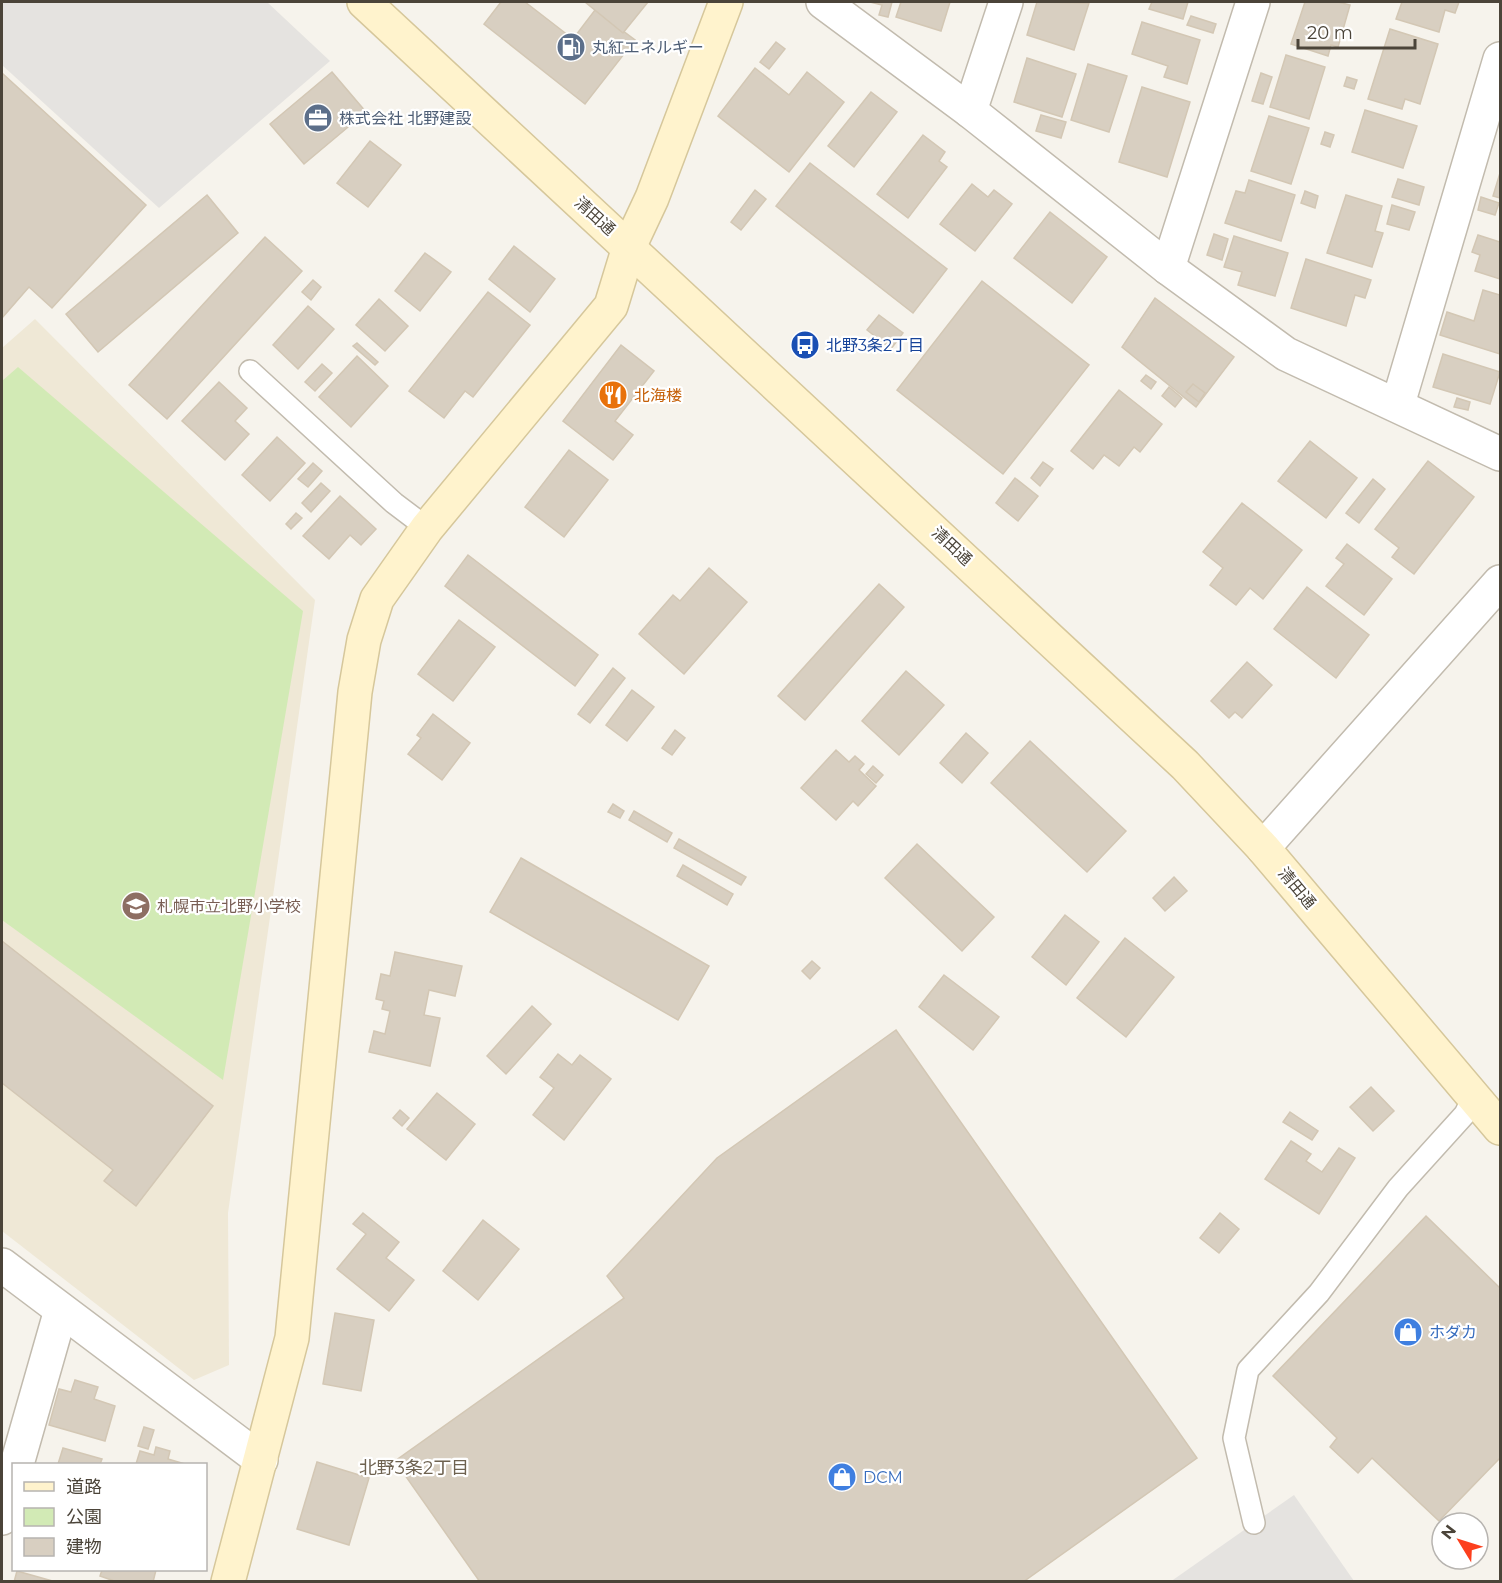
<svg xmlns="http://www.w3.org/2000/svg" width="1502" height="1583" viewBox="0 0 1502 1583" font-family="Montserrat,'Noto Sans JP',sans-serif">
<style>
.education{fill:#efe8d6}
.green{fill:#d2eab5}
.parking{fill:#e5e3e0}
.building{fill:#d8cfc1;stroke:#d3c7b4;stroke-width:1.5}
.lines{fill:none;stroke-linecap:round;stroke-linejoin:round}
.lane-casing{stroke:#c2bbae;stroke-width:24}
.street-casing{stroke:#c2bbae;stroke-width:36}
.secondary-casing{stroke:#d6c79b;stroke-width:36}
.lane{stroke:#fff;stroke-width:21}
.street{stroke:#fff;stroke-width:33}
.secondary{stroke:#fff3cd;stroke-width:33}
.labels{text-anchor:middle;dominant-baseline:central;stroke-width:4.5;stroke-linejoin:round;paint-order:stroke}
.service-label{font-size:16px;fill:#4e5e75;stroke:#fff;text-anchor:start}
.street-label{font-size:16px;fill:#4b4439;stroke:#fff}
.transit-label{font-size:16px;fill:#164399;stroke:#fff;text-anchor:start}
.food-label{font-size:16px;fill:#c56008;stroke:#fff;text-anchor:start}
.education-label{font-size:16px;fill:#785e54;stroke:#fff;text-anchor:start}
.shop-label{font-size:16px;fill:#366cbe;stroke:#fff;text-anchor:start}
.neighbourhood-label{font-size:18px;fill:#6e6250;stroke:#fff}
</style>
<rect width="100%" height="100%" fill="#f6f3ec"/>
<polygon class="education" points="35,319 315,600 228,1213 229,1365 194,1380 2,1231 2,348"/>
<polygon class="green" points="18,367 303,611 223,1080 2,920 2,381"/>
<g class="parking">
<polygon points="2,2 267,2 330,61 159,208 2,65"/>
<polygon points="1294,1495 1354,1581 1170,1582"/>
</g>
<g class="building">
<polygon points="501,2 525,2 573,39 595,10 635,40 585,104 484,24"/>
<polygon points="585,2 648,2 623,33"/>
<polygon points="870,2 892,2 888,17 879,15 882,5"/>
<polygon points="901,2 950,2 941,31 896,17"/>
<polygon points="1037,2 1089,3 1074,50 1027,35"/>
<polygon points="1152,2 1188,2 1183,19 1149,9"/>
<polygon points="1305,2 1338,2 1350,5 1338,47 1331,45 1328,56 1291,44"/>
<polygon points="1402,2 1459,2 1455,13 1445,10 1439,32 1396,19"/>
<polygon points="1191,16 1216,24 1213,33 1187,25"/>
<polygon points="1142,22 1200,40 1187,84 1164,77 1168,66 1132,54"/>
<polygon points="1390,29 1438,44 1420,104 1405,99 1402,109 1368,99"/>
<polygon points="776,42 785,49 769,69 760,62"/>
<polygon points="1286,55 1325,67 1309,119 1270,107"/>
<polygon points="1027,58 1076,74 1062,117 1014,102"/>
<polygon points="1088,64 1127,76 1109,132 1071,120"/>
<polygon points="755,68 789,95 807,72 844,102 789,172 718,116"/>
<polygon points="332,72 366,112 304,164 270,124"/>
<polygon points="2,73 146,205 52,308 29,287 2,318"/>
<polygon points="1261,73 1272,77 1263,104 1252,101"/>
<polygon points="1347,77 1357,80 1354,89 1344,86"/>
<polygon points="1142,87 1190,102 1167,177 1119,162"/>
<polygon points="871,92 897,112 854,167 828,146"/>
<polygon points="1365,110 1417,126 1403,168 1352,152"/>
<polygon points="1041,115 1066,122 1061,138 1036,131"/>
<polygon points="1269,116 1309,128 1291,184 1251,171"/>
<polygon points="1325,132 1334,135 1330,147 1321,144"/>
<polygon points="923,135 945,152 939,161 947,167 908,218 877,194"/>
<polygon points="370,141 401,165 368,207 337,183"/>
<polygon points="810,163 947,269 913,313 776,206"/>
<polygon points="1500,173 1500,198 1493,196"/>
<polygon points="1398,179 1424,187 1419,205 1392,197"/>
<polygon points="1249,180 1295,195 1281,241 1225,223 1236,191 1245,193"/>
<polygon points="972,184 988,197 994,190 1012,204 975,251 940,224"/>
<polygon points="755,190 766,199 741,230 731,222"/>
<polygon points="1305,191 1318,196 1315,208 1301,203"/>
<polygon points="207,195 238,233 98,352 66,314"/>
<polygon points="1346,195 1382,206 1375,231 1383,233 1372,267 1327,253"/>
<polygon points="1481,197 1499,203 1495,215 1478,210"/>
<polygon points="1392,205 1415,212 1409,230 1387,224"/>
<polygon points="1050,212 1107,257 1072,303 1014,258"/>
<polygon points="1214,234 1228,239 1222,260 1207,255"/>
<polygon points="1478,235 1500,242 1500,279 1475,271 1480,255 1472,252"/>
<polygon points="1234,236 1288,253 1275,296 1238,285 1242,272 1224,267"/>
<polygon points="265,237 302,271 167,419 129,385"/>
<polygon points="514,246 555,279 530,312 489,279"/>
<polygon points="425,253 451,272 420,311 395,291"/>
<polygon points="1306,259 1371,280 1365,298 1355,295 1346,326 1291,308"/>
<polygon points="313,280 321,287 311,300 302,292"/>
<polygon points="982,281 1089,365 1003,474 897,390"/>
<polygon points="1483,290 1500,295 1500,354 1440,335 1447,312 1474,321"/>
<polygon points="488,292 530,325 473,397 465,391 444,418 409,391"/>
<polygon points="1155,298 1234,357 1196,407 1122,347"/>
<polygon points="379,299 408,326 385,351 356,325"/>
<polygon points="308,306 334,329 298,369 273,345"/>
<polygon points="879,315 903,333 891,349 867,330"/>
<polygon points="357,343 378,362 375,365 353,346"/>
<polygon points="621,345 654,371 615,421 633,435 613,460 563,421"/>
<polygon points="1443,354 1500,372 1490,404 1433,387"/>
<polygon points="357,356 388,386 351,427 319,397"/>
<polygon points="322,364 332,373 315,391 305,382"/>
<polygon points="1146,375 1156,382 1151,389 1141,381"/>
<polygon points="219,382 247,408 235,421 249,434 225,460 182,421"/>
<polygon points="1193,384 1205,393 1199,402 1186,392"/>
<polygon points="1169,387 1182,398 1175,407 1162,396"/>
<polygon points="1119,390 1162,424 1140,452 1134,447 1119,466 1104,455 1093,469 1071,451"/>
<polygon points="1457,398 1470,402 1468,410 1454,407"/>
<polygon points="277,437 305,463 270,501 242,475"/>
<polygon points="1310,441 1357,478 1326,518 1278,481"/>
<polygon points="569,450 608,480 564,537 525,507"/>
<polygon points="1428,461 1474,497 1414,574 1392,557 1399,548 1375,529"/>
<polygon points="1043,462 1053,469 1040,486 1031,478"/>
<polygon points="313,463 322,471 308,487 298,479"/>
<polygon points="1015,478 1038,496 1018,521 996,503"/>
<polygon points="1373,479 1385,489 1359,523 1346,513"/>
<polygon points="321,483 330,491 311,512 302,503"/>
<polygon points="340,496 376,529 361,545 350,535 329,559 303,536"/>
<polygon points="1242,503 1302,550 1263,599 1250,588 1236,605 1210,585 1223,568 1203,552"/>
<polygon points="296,513 302,518 291,529 286,524"/>
<polygon points="1347,544 1392,579 1364,615 1326,586 1344,564 1336,558"/>
<polygon points="468,555 598,655 575,686 445,586"/>
<polygon points="709,568 747,602 684,674 639,634 673,595 680,601"/>
<polygon points="879,584 904,607 805,720 778,696"/>
<polygon points="1307,587 1369,635 1336,678 1274,629"/>
<polygon points="459,620 495,647 453,701 418,674"/>
<polygon points="1247,662 1272,685 1242,718 1235,712 1229,718 1211,701"/>
<polygon points="613,668 625,678 590,723 578,714"/>
<polygon points="906,671 944,705 899,755 862,721"/>
<polygon points="632,690 654,707 627,741 606,725"/>
<polygon points="433,714 470,743 442,780 408,754 421,738 417,735"/>
<polygon points="675,730 685,738 672,755 662,748"/>
<polygon points="966,733 988,753 962,783 940,763"/>
<polygon points="1030,741 1126,831 1087,872 991,783"/>
<polygon points="836,750 849,762 855,756 864,764 859,770 876,786 858,806 853,801 836,820 801,788"/>
<polygon points="873,766 883,775 876,783 866,774"/>
<polygon points="613,804 624,811 620,818 608,812"/>
<polygon points="634,811 672,833 667,842 629,820"/>
<polygon points="679,839 746,877 741,885 674,848"/>
<polygon points="917,844 994,917 962,951 885,878"/>
<polygon points="521,858 709,966 678,1020 490,912"/>
<polygon points="683,865 733,894 727,905 677,876"/>
<polygon points="1174,877 1187,891 1165,911 1153,898"/>
<polygon points="1065,915 1099,942 1066,985 1032,957"/>
<polygon points="1125,938 1174,977 1126,1037 1077,998"/>
<polygon points="2,941 213,1106 136,1206 104,1181 113,1170 2,1083"/>
<polygon points="395,952 462,966 455,996 429,990 424,1015 440,1018 430,1066 369,1052 374,1031 385,1034 390,1011 382,1009 384,1001 376,999 381,974 390,976"/>
<polygon points="812,961 820,968 810,979 802,971"/>
<polygon points="944,975 999,1017 973,1050 919,1007"/>
<polygon points="532,1006 551,1024 506,1074 487,1056"/>
<polygon points="896,1030 1197,1458 1023,1582 480,1582 395,1461 624,1298 607,1276 717,1158"/>
<polygon points="558,1054 572,1065 580,1055 611,1079 564,1140 533,1115 554,1088 540,1077"/>
<polygon points="1371,1087 1394,1111 1373,1131 1350,1107"/>
<polygon points="437,1093 475,1124 446,1160 407,1129"/>
<polygon points="400,1110 409,1118 402,1126 393,1118"/>
<polygon points="1290,1112 1318,1131 1312,1140 1283,1122"/>
<polygon points="1291,1141 1311,1154 1306,1161 1322,1172 1339,1148 1355,1158 1319,1214 1265,1179"/>
<polygon points="363,1213 399,1242 386,1258 414,1280 389,1311 337,1269 366,1234 353,1224"/>
<polygon points="1220,1213 1239,1229 1219,1253 1200,1238"/>
<polygon points="1426,1216 1500,1288 1500,1458 1439,1521 1372,1458 1358,1473 1330,1447 1337,1438 1273,1376"/>
<polygon points="483,1220 519,1249 478,1300 443,1271"/>
<polygon points="335,1313 374,1320 361,1391 323,1384"/>
<polygon points="75,1380 98,1387 94,1399 115,1406 105,1441 49,1425 59,1389 71,1392"/>
<polygon points="144,1427 154,1430 148,1449 138,1446"/>
<polygon points="156,1447 170,1451 168,1459 185,1464 136,1464 140,1451 154,1455"/>
<polygon points="63,1448 102,1459 100,1464 58,1464"/>
<polygon points="317,1462 369,1478 349,1545 297,1529"/>
<polygon points="102,1570 156,1570 153,1582 117,1582 100,1576"/>
<polygon points="17,1571 56,1582 14,1582"/>
</g>
<g class="lines">
<g class="lane-casing">
<g id="lane">
<polyline points="250,371 394,503 427,528"/>
<polyline points="1254,1523 1234,1438 1248,1370 1319,1293 1398,1188 1465,1114 1474,1096"/>
</g>
</g>
<g class="street-casing">
<g id="street">
<polyline points="823,2 970,111 1168,268 1286,354 1500,454"/>
<polyline points="970,111 1006,2"/>
<polyline points="1168,268 1253,2"/>
<polyline points="1398,404 1500,59"/>
<polyline points="1263,848 1500,582"/>
<polyline points="2,1265 261,1460"/>
<polyline points="17,1464 61,1310"/>
<polyline points="2,1518 14,1476"/>
</g>
</g>
<g class="secondary-casing">
<g id="secondary">
<polyline points="364,2 1185,765 1263,848 1500,1128"/>
<polyline points="228,1582 292,1338 355,692 364,640 377,599 427,528 611,306 629,247 652,198 726,2"/>
</g>
</g>
<use href="#lane" class="lane"/>
<use href="#street" class="street"/>
<use href="#secondary" class="secondary"/>
</g>
<defs>
<g id="fuel-disc" transform="scale(1.5)"><circle r="9.5" fill="#5c6f8a" stroke="#fff"/><path d="M-5.5-6h7V0h2V4h1.3V-2.5L3-4.5l.8-.8L6-3V5H2.5V1h-1V6h-7ZM-4.2-4.7v3.2H.2V-4.7Z" fill="#fff"/></g>
<g id="office-disc" transform="scale(1.5)"><circle r="9.5" fill="#5c6f8a" stroke="#fff"/><path d="M-6-3h4V-5.5h4V-3h4V5H-6ZM-1-4.5V-3h2v-1.5ZM-6 0V1H6V0Z" fill="#fff"/></g>
<g id="bus-disc" transform="scale(1.5)"><circle r="9.5" fill="#1a4fb4" stroke="#fff"/><path d="M-5-6H5V4H4V6H2V4H-2V6H-4V4H-5ZM-3.5-4V0h7V-4ZM-3.5 1.2v1.5H-2V1.2ZM2 1.2v1.5H3.5V1.2Z" fill="#fff"/></g>
<g id="restaurant-disc" transform="scale(1.5)"><circle r="9.5" fill="#e8710a" stroke="#fff"/><path d="M-5-6h1v4h1v-4h1v4h1v-4h1v5L-1.5 .5V6h-2V.5L-5-1ZM5-6V6H3V1.5H1.5Q1.5-4 5-6Z" fill="#fff"/></g>
<g id="school-disc" transform="scale(1.5)"><circle r="9.5" fill="#8d6e63" stroke="#fff"/><path d="M0-5L7-2L0 1L-7-2ZM-4 1L0 2.5L4 1V4Q0 6-4 4Z" fill="#fff"/></g>
<g id="shop-disc" transform="scale(1.5)"><circle r="9.5" fill="#3f7fe0" stroke="#fff"/><path d="M-5-2.5h2.3a2.7 3.5 0 0 1 5.4 0H5L5.5 6h-11ZM-1.5-2.5h3a1.5 2.3 0 0 0-3 0Z" fill="#fff"/></g>
</defs>
<g fill-rule="evenodd">
<use href="#fuel-disc" x="571" y="47"/>
<use href="#office-disc" x="318" y="118"/>
<use href="#bus-disc" x="805" y="345"/>
<use href="#restaurant-disc" x="613" y="395"/>
<use href="#school-disc" x="136" y="906"/>
<use href="#shop-disc" x="1408" y="1332"/>
<use href="#shop-disc" x="842" y="1477"/>
</g>
<g class="labels">
<g class="service-label">
<text x="592" y="47">丸紅エネルギー</text>
<text x="339" y="118">株式会社 北野建設</text>
</g>
<g class="street-label">
<text transform="translate(595 216) rotate(42)">清田通</text>
<text transform="translate(952 546) rotate(43)">清田通</text>
<text transform="translate(1297 888) rotate(50)">清田通</text>
</g>
<g class="transit-label">
<text x="826" y="345">北野3条2丁目</text>
</g>
<g class="food-label">
<text x="634" y="395">北海楼</text>
</g>
<g class="education-label">
<text x="157" y="906">札幌市立北野小学校</text>
</g>
<g class="shop-label">
<text x="1429" y="1332">ホダカ</text>
<text x="863" y="1477">DCM</text>
</g>
<g class="neighbourhood-label">
<text x="414" y="1468">北野3条2丁目</text>
</g>
</g>
<rect width="1502" height="1583" fill="none" stroke="#4b4439" stroke-width="6"/>
<rect x="12" y="1463" width="195" height="108" fill="#ffffff" stroke="#b7b4b0" stroke-width="1.5"/>
<rect x="24" y="1482" width="30" height="9" fill="#fff3cd" stroke="#b7b4b0" stroke-width="1.5"/>
<text x="66" y="1493" font-size="18" fill="#4b4439">道路</text>
<rect x="24" y="1508" width="30" height="18" fill="#d2eab5" stroke="#b7b4b0" stroke-width="1.5"/>
<text x="66" y="1523" font-size="18" fill="#4b4439">公園</text>
<rect x="24" y="1538" width="30" height="18" fill="#d8cfc1" stroke="#b7b4b0" stroke-width="1.5"/>
<text x="66" y="1553" font-size="18" fill="#4b4439">建物</text>
<g transform="translate(1460 1541) rotate(308)"><circle r="28" fill="#ffffff" stroke="#b7b4b0" stroke-width="1.5"/>
<path d="M0-4.5L10 22L0 15L-10 22Z" fill="#fc3f1d"/>
<text y="-9" font-size="16" font-weight="bold" text-anchor="middle" fill="#4b4439">N</text>
</g>
<path d="M1298 39v9h117v-9" fill="none" stroke="#4b4439" stroke-width="3"/>
<text x="1307" y="39" font-size="18" fill="#4b4439" stroke="#ffffff" stroke-width="4.5" paint-order="stroke">20 m</text>
</svg>
